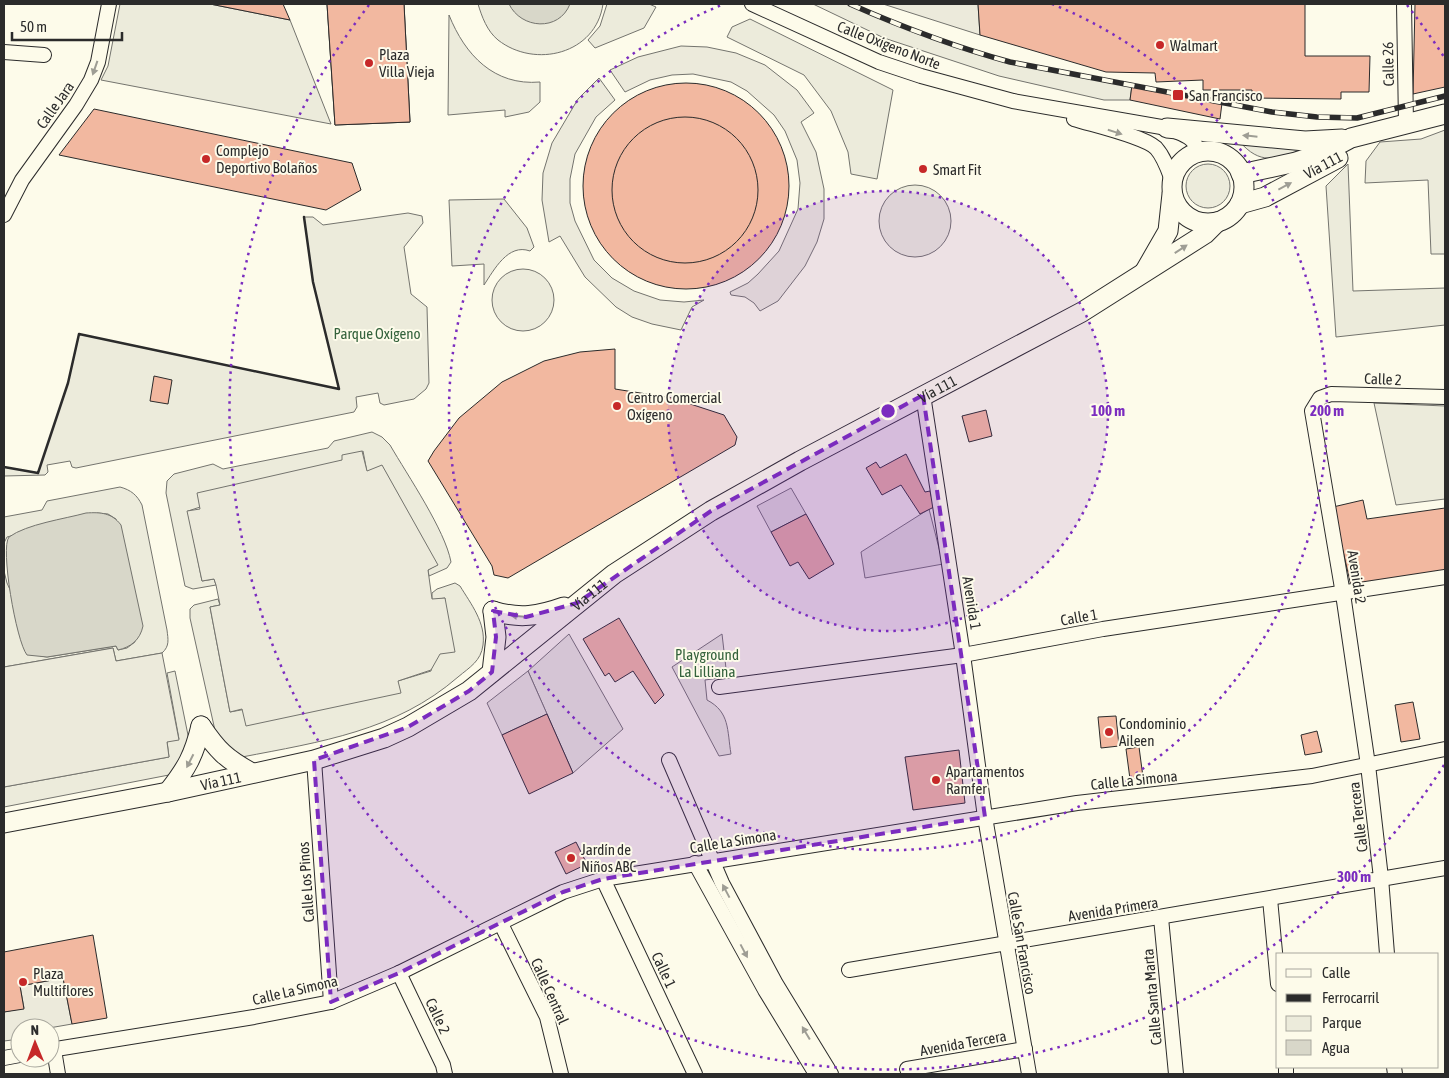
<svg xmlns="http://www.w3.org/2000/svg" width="1449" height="1078" viewBox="0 0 1449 1078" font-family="'Asap Condensed',sans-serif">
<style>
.green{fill:#ecebdb;stroke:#74746e}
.parking{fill:#eceadb;stroke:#74746e}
.water{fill:#d8d7c9;stroke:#74746e}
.building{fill:#f2b8a0;stroke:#2b2b2b}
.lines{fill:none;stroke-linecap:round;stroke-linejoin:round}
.street-casing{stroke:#2b2b2b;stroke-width:16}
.secondary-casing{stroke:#2b2b2b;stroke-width:21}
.street{stroke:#fdfbea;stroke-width:14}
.secondary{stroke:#fdfbea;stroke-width:19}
.rail-casing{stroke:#2b2b2b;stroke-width:5.5}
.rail{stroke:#fdfbea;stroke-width:4;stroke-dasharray:11;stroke-linecap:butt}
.wall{stroke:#2b2b2b;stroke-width:2.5}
.oneway{fill:#9e9d94}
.marked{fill:#7b2cbf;fill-opacity:0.2;stroke:#7b2cbf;stroke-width:4;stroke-dasharray:10 6;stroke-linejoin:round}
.ring{fill:none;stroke:#7b2cbf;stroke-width:2.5;stroke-dasharray:2.5 5}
.poi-dot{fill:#c62828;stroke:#fdfbea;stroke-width:2}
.labels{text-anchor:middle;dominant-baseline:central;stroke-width:4;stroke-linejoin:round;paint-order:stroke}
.street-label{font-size:15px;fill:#2b2b2b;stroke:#fdfbea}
.poi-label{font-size:15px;fill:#2b2b2b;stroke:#fdfbea;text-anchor:start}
.park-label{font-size:15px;fill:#34623c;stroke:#fdfbea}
.centre{fill:#7b2cbf;stroke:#fdfbea;stroke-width:2.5}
.ring-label{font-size:15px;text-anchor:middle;font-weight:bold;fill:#7b2cbf;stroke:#fdfbea;stroke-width:4;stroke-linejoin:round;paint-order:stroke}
</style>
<rect width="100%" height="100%" fill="#fdfbea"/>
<g class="green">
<polygon points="120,4 210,4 290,20 331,124 101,80 108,66"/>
<path d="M 478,4 L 603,4 C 596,54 535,69 498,40 C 487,31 482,17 478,4 Z"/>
<polygon points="607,4 649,4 656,7 644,28 595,48 588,40 600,26"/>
<polygon points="813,4 850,4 893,23 968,51 1010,62 1132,85 1130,100 1104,100 999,76 884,38"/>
<path d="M 449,15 C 465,55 494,86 540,82 L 540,102 L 529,112 L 505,117 L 505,110 L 448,115 Z"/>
<polygon points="750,19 893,90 877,179 851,174 848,152 831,111 804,75 727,37 732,27"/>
<polygon points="1445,130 1445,254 1431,254 1428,180 1365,183 1366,161 1380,142 1421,139"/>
<path d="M 1239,141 L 1306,147 L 1303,152 C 1274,158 1261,166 1239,141 Z"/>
<circle cx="1208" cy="186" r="22"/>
<polygon points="1348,164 1353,291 1445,288 1445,325 1336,337 1326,186"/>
<circle cx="915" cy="221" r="36"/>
<path d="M 504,199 L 527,228 L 534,247 L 530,251 C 508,243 494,270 484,285 L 484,264 L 452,266 L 449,200 Z"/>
<polygon points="408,213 422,216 423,223 404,247 411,294 427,307 429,383 426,389 414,399 384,405 380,403 378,393 356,397 357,407 354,412 76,468 72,467 70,461 47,465 48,472 45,475 4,476 4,467 38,473 68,383 79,334 339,389 313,282 304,217 313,217 323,225"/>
<circle cx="523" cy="300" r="31"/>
<polygon points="1374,403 1445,406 1445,499 1396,505"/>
<path d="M 372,432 L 382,437 L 390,445 C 408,476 445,530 451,562 L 447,568 L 429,576 L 428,570 L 437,565 L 382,466 L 367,472 L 363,451 L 343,460 L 188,511 L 202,581 L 214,579 L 216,585 L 193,589 L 185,586 L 166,493 L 167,481 L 174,474 L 213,464 L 223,469 L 328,448 L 334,441 Z"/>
<path d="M 120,487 C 131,490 137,495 142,505 L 167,630 C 168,639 170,646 162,653 L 116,661 L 113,648 L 4,667 L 4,571 L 7,583 L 40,656 L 47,657 L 116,646 L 118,650 L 127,648 L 135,642 L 116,519 L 108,514 L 97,513 L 7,537 L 4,543 L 4,517 L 42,510 L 47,501 Z"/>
<path d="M 455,583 L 460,586 C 471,604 486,623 483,645 C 481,661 470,667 458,677 C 396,731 320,742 242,757 L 231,755 L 216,735 L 190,618 L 190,609 L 194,605 L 218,599 L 220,605 L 210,607 L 230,712 L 398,681 L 431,671 L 445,598 L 432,600 L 432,593 L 437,589 Z"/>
<polygon points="569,634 623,729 573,773 528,671"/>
<path d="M 722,634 L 727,677 L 705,680 L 707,700 C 730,712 727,730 731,754 L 719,756 L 672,667 Z"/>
<polygon points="175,671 190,745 174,774 4,807 4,787 169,757 167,741 179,739 167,673"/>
</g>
<g class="parking">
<polygon points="883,4 978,4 980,35"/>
<polygon points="681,46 707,47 736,53 765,65 797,90 814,113 801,122 816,152 824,189 824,219 817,242 805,266 778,301 760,311 754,303 745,297 731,295 730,292 748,283 758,274 779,251 798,209 800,183 797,160 785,131 774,115 747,91 731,82 693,74 672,75 650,80 625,92 610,70 638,57"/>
<polygon points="599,78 615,100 596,117 575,154 570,179 570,203 575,221 594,260 612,278 634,291 660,300 684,302 704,300 692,307 681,330 652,324 632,317 616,307 585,277 560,236 549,242 542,200 543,173 552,143 578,99"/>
<polygon points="362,451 367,471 382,465 438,565 428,570 432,599 445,598 455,652 440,654 431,670 398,681 401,693 246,726 242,709 230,712 210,607 220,605 216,585 214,579 202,581 187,511 200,509 197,493 342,460 342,455"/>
<polygon points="791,488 806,514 771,532 757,506"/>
<polygon points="929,509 943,564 865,578 861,552"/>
<polygon points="113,648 116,661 162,653 179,740 167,742 169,757 4,787 4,667"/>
<polygon points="528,671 547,714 502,735 487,703"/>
<polygon points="63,978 72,1024 49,1028 20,1028 20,1039 4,1041 4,1012 24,1008 20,986"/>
</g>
<g class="water">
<path d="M 509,4 L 570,4 C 559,32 521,29 509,4 Z"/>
<path d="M 86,513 C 101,512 112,513 121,525 L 143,626 C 140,640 131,647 118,650 L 116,646 L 47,657 L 27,655 C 16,641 0,547 9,537 C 27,524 64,519 86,513 Z"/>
</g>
<g class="building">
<polygon points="210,4 283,4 290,20"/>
<polygon points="327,4 404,4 410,122 335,125"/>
<polygon points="327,4 404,4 410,122 335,125"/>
<polygon points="978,4 1305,4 1305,56 1370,56 1369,92 1341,92 1341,99 1252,98 1252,90 1203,90 1203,80 1156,82 1155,73 1106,72 980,35"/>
<polygon points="1415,4 1445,4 1445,87 1413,94"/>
<circle cx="686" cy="186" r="103"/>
<polygon points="1132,85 1222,103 1220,119 1130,100"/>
<polygon points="94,109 352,163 361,190 326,210 59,155"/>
<circle cx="685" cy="190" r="73"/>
<polygon points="615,349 615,389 672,398 724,415 737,437 735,445 508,578 494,575 492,566 428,461 434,451 459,418 502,382 544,361 580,352"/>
<polygon points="154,376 172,380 168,404 150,401"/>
<polygon points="986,410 992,436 969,442 962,416"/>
<polygon points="906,454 925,492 930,491 934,507 920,514 901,485 882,495 866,468 876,462 880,468"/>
<polygon points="1363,500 1367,519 1445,508 1445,571 1351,586 1333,507"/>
<polygon points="806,514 834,564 809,579 798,562 790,566 771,532"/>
<polygon points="619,618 664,695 655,704 633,671 615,682 609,673 605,676 583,639"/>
<polygon points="1413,702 1420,739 1401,742 1395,705"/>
<polygon points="547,714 573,773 529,794 502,735"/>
<polygon points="1116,716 1119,746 1101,748 1098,717"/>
<polygon points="1317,731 1322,752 1305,755 1301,735"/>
<polygon points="1139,747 1143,777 1130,779 1126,749"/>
<polygon points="959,750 965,803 913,810 905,757"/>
<polygon points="576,842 587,864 566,874 555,852"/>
<polygon points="93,935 107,1018 72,1024 63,978 20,986 24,1009 4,1012 4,952"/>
</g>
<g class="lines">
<g class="street-casing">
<g id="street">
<path d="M 752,4 L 879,62 L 921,76 L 1013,101 L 1167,128 C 1180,133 1196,137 1198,152"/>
<polyline points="1404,4 1406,123"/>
<polyline points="4,52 44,55"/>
<path d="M 1074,119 C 1093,125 1143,136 1156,148 C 1164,157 1168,169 1172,180"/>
<polyline points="4,215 22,180 76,105 91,80 98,62 109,4"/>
<polyline points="923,395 963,655 985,817 1029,1074"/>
<polyline points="719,687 963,655 1103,629 1445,577"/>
<polyline points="314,760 331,1002"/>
<polyline points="669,760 722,883 776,984 831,1074"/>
<polyline points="695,863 765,990 816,1074"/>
<polyline points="603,879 695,1074"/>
<polyline points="1270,899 1278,984"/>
<polyline points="1161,918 1176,1074"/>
<polyline points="501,924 547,1017 561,1074"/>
<polyline points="1387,954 1381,878 1368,765 1343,594 1312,411 1320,398 1331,394 1445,397"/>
<polyline points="849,970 1445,868"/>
<polyline points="399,973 443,1065 445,1074"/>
<polyline points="50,1050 254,1017 331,1002 399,973 563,892 603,879 1077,803 1312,776 1445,749"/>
<polyline points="54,1050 58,1074"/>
<polyline points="4,1058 20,1055"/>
<polyline points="1286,1067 1286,1074"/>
<polyline points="1394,1067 1395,1074"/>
<polyline points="907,1069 1025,1049"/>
</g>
</g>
<g class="secondary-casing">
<g id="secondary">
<polyline points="1167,128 1305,141 1342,139"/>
<circle cx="1208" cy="187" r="36"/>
<polyline points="1241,174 1296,162 1323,153 1351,138 1445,114"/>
<polyline points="1240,204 1265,197 1338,158"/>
<polyline points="1145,271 1168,231 1172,194"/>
<path d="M 493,611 C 519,619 539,616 564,607"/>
<polyline points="492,672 496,637 493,611"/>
<path d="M 201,726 C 217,750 226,759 252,773"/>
<path d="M 168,792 C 187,768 194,755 201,726"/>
<path id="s1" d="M 4,823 L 168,792 L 314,760 L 384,738 L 408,727 L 469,691 L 614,574 L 711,511 L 800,461 L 1082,312 L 1205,234 L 1217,222"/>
</g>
</g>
<use href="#street" class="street"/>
<use href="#secondary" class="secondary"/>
<g class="rail-casing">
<path id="rail" d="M 850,4 C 902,27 955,47 1010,62 L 1272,112 L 1317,117 L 1357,118 L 1445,96"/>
</g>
<use href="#rail" class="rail"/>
<polyline class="wall" points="4,467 38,473 68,383 79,334 339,389 313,282 304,217"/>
</g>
<defs><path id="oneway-solid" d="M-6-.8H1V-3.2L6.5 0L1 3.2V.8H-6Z" transform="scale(1.25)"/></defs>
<g class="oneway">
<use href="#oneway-solid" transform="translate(95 68) rotate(109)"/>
<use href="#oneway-solid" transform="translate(1115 132) rotate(17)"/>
<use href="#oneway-solid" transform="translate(1250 136) rotate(-174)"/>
<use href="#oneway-solid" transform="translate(1285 186) rotate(-28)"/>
<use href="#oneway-solid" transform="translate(1181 249) rotate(-33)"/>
<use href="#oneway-solid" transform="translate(518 616) rotate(-175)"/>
<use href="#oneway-solid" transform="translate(190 761) rotate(117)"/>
<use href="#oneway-solid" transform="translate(726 891) rotate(-118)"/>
<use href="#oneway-solid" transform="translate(744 951) rotate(62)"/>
<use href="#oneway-solid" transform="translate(806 1033) rotate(-121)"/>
</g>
<path class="marked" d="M 923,395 L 985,817 L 603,879 L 563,892 L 399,973 L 331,1002 L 314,760 L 408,727 L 469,691 L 492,672 L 496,637 L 493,611 L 526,617 L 577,603 L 711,511 Z"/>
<circle cx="888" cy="411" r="220" fill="#7b2cbf" fill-opacity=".12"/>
<g class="ring">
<circle cx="888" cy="411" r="220"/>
<path d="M1052 4A439 439 0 1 1 724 4"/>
<path d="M1444 765A659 659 0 1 1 369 5M1407 5A659 659 0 0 1 1444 57"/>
</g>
<g class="poi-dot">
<circle cx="1160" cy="45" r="5"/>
<circle cx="369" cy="63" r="5"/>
<rect x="1172" y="89" width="12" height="12" rx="2.5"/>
<circle cx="206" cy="159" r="5"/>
<circle cx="923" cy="169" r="5"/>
<circle cx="617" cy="406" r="5"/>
<circle cx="1109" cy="732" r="5"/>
<circle cx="936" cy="780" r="5"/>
<circle cx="571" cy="858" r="5"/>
<circle cx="23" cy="982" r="5"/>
</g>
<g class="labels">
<g class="street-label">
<text transform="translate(889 45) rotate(21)">Calle Oxígeno Norte</text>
<text transform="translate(1388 64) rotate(-91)">Calle 26</text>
<text transform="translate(55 105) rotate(-55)">Calle Jara</text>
<text transform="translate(1323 165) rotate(-28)">Vía 111</text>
<text transform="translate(1383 379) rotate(2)">Calle 2</text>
<text stroke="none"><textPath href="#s1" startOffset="1046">Vía 111</textPath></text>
<text transform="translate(1357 577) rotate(81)">Avenida 2</text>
<text stroke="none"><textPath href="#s1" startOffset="641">Vía 111</textPath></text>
<text transform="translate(972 603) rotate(81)">Avenida 1</text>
<text transform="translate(1079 617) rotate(-10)">Calle 1</text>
<text stroke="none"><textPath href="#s1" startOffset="221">Vía 111</textPath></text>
<text transform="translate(1134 780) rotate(-6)">Calle La Simona</text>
<text transform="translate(1358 817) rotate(-97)">Calle Tercera</text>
<text transform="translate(733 841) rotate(-9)">Calle La Simona</text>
<text transform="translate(306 882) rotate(-94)">Calle Los Pinos</text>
<text transform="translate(1113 909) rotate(-9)">Avenida Primera</text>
<text transform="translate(1022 943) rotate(80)">Calle San Francisco</text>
<text transform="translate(664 970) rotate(65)">Calle 1</text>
<text transform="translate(295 990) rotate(-13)">Calle La Simona</text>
<text transform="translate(550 991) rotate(66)">Calle Central</text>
<text transform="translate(1152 997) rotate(-95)">Calle Santa Marta</text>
<text transform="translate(438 1016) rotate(65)">Calle 2</text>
<text transform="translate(963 1043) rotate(-10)">Avenida Tercera</text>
</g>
<g class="poi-label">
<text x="1170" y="45">Walmart</text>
<text x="379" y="54">Plaza<tspan x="379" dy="17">Villa Vieja</tspan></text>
<text x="1189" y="95">San Francisco</text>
<text x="216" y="150">Complejo<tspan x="216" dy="17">Deportivo Bolaños</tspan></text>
<text x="933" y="169">Smart Fit</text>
<text x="627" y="397">Centro Comercial<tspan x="627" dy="17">Oxígeno</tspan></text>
<text x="1119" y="723">Condominio<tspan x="1119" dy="17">Aileen</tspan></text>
<text x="946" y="771">Apartamentos<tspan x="946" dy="17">Ramfer</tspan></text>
<text x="581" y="849">Jardín de<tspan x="581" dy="17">Niños ABC</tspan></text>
<text x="33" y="973">Plaza<tspan x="33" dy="17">Multiflores</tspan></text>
</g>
<g class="park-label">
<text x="377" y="333">Parque Oxígeno</text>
<text x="707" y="654">Playground<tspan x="707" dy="17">La Lilliana</tspan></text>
</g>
</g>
<circle cx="888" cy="411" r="8" class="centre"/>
<g class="ring-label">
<text x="1108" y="416">100 m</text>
<text x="1327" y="416">200 m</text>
<text x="1354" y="882">300 m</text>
</g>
<rect width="1449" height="1078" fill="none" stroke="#2b2b2b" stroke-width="10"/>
<rect x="1276" y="953" width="162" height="115" fill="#fdfbea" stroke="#a9a89e"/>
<rect x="1286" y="969" width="25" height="8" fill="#fdfbea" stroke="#a9a89e"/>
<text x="1322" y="978" font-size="15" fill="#2b2b2b">Calle</text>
<rect x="1286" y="994" width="25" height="8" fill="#2b2b2b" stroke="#a9a89e"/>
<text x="1322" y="1003" font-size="15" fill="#2b2b2b">Ferrocarril</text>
<rect x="1286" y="1016" width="25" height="15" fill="#ecebdb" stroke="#a9a89e"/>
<text x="1322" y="1028" font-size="15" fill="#2b2b2b">Parque</text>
<rect x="1286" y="1040" width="25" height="15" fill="#d8d7c9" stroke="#a9a89e"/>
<text x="1322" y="1053" font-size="15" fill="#2b2b2b">Agua</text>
<g transform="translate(35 1043) rotate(359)"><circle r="24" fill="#fdfbea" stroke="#a9a89e"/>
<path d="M0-4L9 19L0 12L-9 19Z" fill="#c62828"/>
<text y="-8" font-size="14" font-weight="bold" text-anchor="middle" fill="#2b2b2b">N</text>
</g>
<path d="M12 32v8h110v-8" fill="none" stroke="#2b2b2b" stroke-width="2.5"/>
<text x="20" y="32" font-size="15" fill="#2b2b2b" stroke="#fdfbea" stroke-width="4" paint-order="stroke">50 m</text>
</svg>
